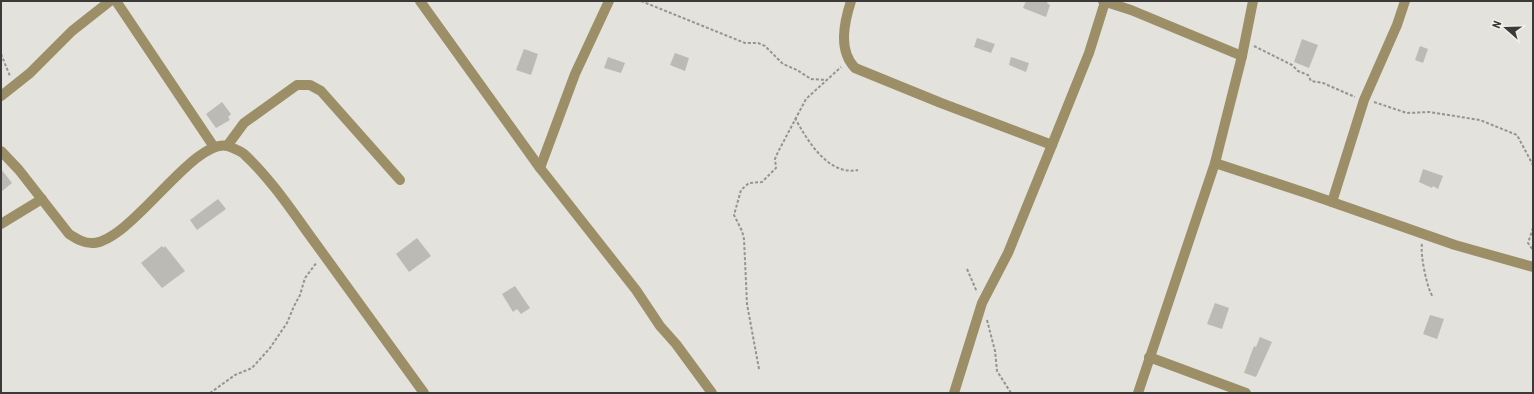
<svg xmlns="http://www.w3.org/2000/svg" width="1534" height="394" viewBox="0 0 1534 394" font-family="'Roboto Condensed',sans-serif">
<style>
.building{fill:#bcbab5}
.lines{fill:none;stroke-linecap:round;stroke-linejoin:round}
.path{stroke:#959490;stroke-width:2;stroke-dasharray:3 2;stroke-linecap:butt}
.minor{stroke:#9c8f67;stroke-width:10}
</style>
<rect width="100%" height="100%" fill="#e3e2dc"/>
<g class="building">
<polygon points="1026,1 1048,1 1047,3 1050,5 1046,17 1023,8"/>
<polygon points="977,38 995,44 991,53 974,47"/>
<polygon points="1302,39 1318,45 1309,68 1294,62"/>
<polygon points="1420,46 1428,49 1423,63 1415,60"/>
<polygon points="524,49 538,54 531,75 516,70"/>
<polygon points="675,53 689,58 685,71 670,65"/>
<polygon points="608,57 625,63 621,73 604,68"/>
<polygon points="1011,57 1029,63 1026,72 1009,65"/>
<polygon points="222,102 231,114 228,117 230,120 216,128 206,114"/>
<polygon points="1,169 12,183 1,192"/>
<polygon points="1423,169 1443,176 1438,189 1433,186 1432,188 1419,182"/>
<polygon points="218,199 226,209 197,230 190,220"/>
<polygon points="417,238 431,256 409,272 396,254"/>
<polygon points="162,246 164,248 165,246 185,271 162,288 141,263"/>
<polygon points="515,286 530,308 521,314 517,309 513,312 502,294"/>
<polygon points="1215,303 1229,308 1222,329 1207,324"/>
<polygon points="1430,315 1444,319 1437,339 1423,334"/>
<polygon points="1260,337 1272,342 1256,377 1244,373 1254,346 1256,347"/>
</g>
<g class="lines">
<g class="path">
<polyline points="641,1 745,43 758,43 765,46 783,64 797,70 811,79 826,80"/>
<polyline points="1254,46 1292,65 1298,71 1308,75 1311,81 1323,83 1355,97"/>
<polyline points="1,54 10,76"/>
<polyline points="1374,102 1407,113 1429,112 1480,120 1517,135 1533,165"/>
<path d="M 795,118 C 807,140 828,176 858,170"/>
<polyline points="1533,228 1528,243 1533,250"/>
<path d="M 1422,244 C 1420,254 1427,289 1433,297"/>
<polyline points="967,269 977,292"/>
<polyline points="987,320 995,351 997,371 1011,393"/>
<polyline points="759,369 747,304 744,239 742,231 734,215 741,190 749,183 762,182 776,168 775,159 778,152 806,99 841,67"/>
<polyline points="210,393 235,375 252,368 270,348 287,323 294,306 300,295 305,278 317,262"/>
</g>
<g class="minor">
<polyline points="116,1 214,147"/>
<polyline points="420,1 540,168 636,290 660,326 676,344 712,393"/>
<path d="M 851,1 C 844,23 838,50 855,68 L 941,103 L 1052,145"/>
<polyline points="1103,1 1131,10 1242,56"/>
<polyline points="1,96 30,73 72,31 110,1"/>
<polyline points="227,146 244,123 297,85 310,85 321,91 400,180"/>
<path d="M 1,151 L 19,170 L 69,234 C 77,239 85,244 94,243 C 133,239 194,137 228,146 C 233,148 241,151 244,154 C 272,180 294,214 316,244 C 352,294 388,343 424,393"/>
<polyline points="1215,163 1309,194 1455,245 1533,267"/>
<polyline points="540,168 575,74 609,1"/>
<polyline points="1332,202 1364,100 1397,25 1405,1"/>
<polyline points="1,224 42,199"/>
<polyline points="1149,357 1246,393"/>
<polyline points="954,393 982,303 1008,253 1052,145 1089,53 1105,2"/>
<polyline points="1138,393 1215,163 1242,56 1253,1"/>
</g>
</g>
<rect width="1534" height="394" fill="none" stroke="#3b3a38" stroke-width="4"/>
<g transform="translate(1506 28) rotate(290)" stroke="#f1efe9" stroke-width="3" paint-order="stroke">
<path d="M0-3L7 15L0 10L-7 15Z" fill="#3b3a38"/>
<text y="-6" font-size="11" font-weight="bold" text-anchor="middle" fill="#3b3a38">N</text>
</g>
</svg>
